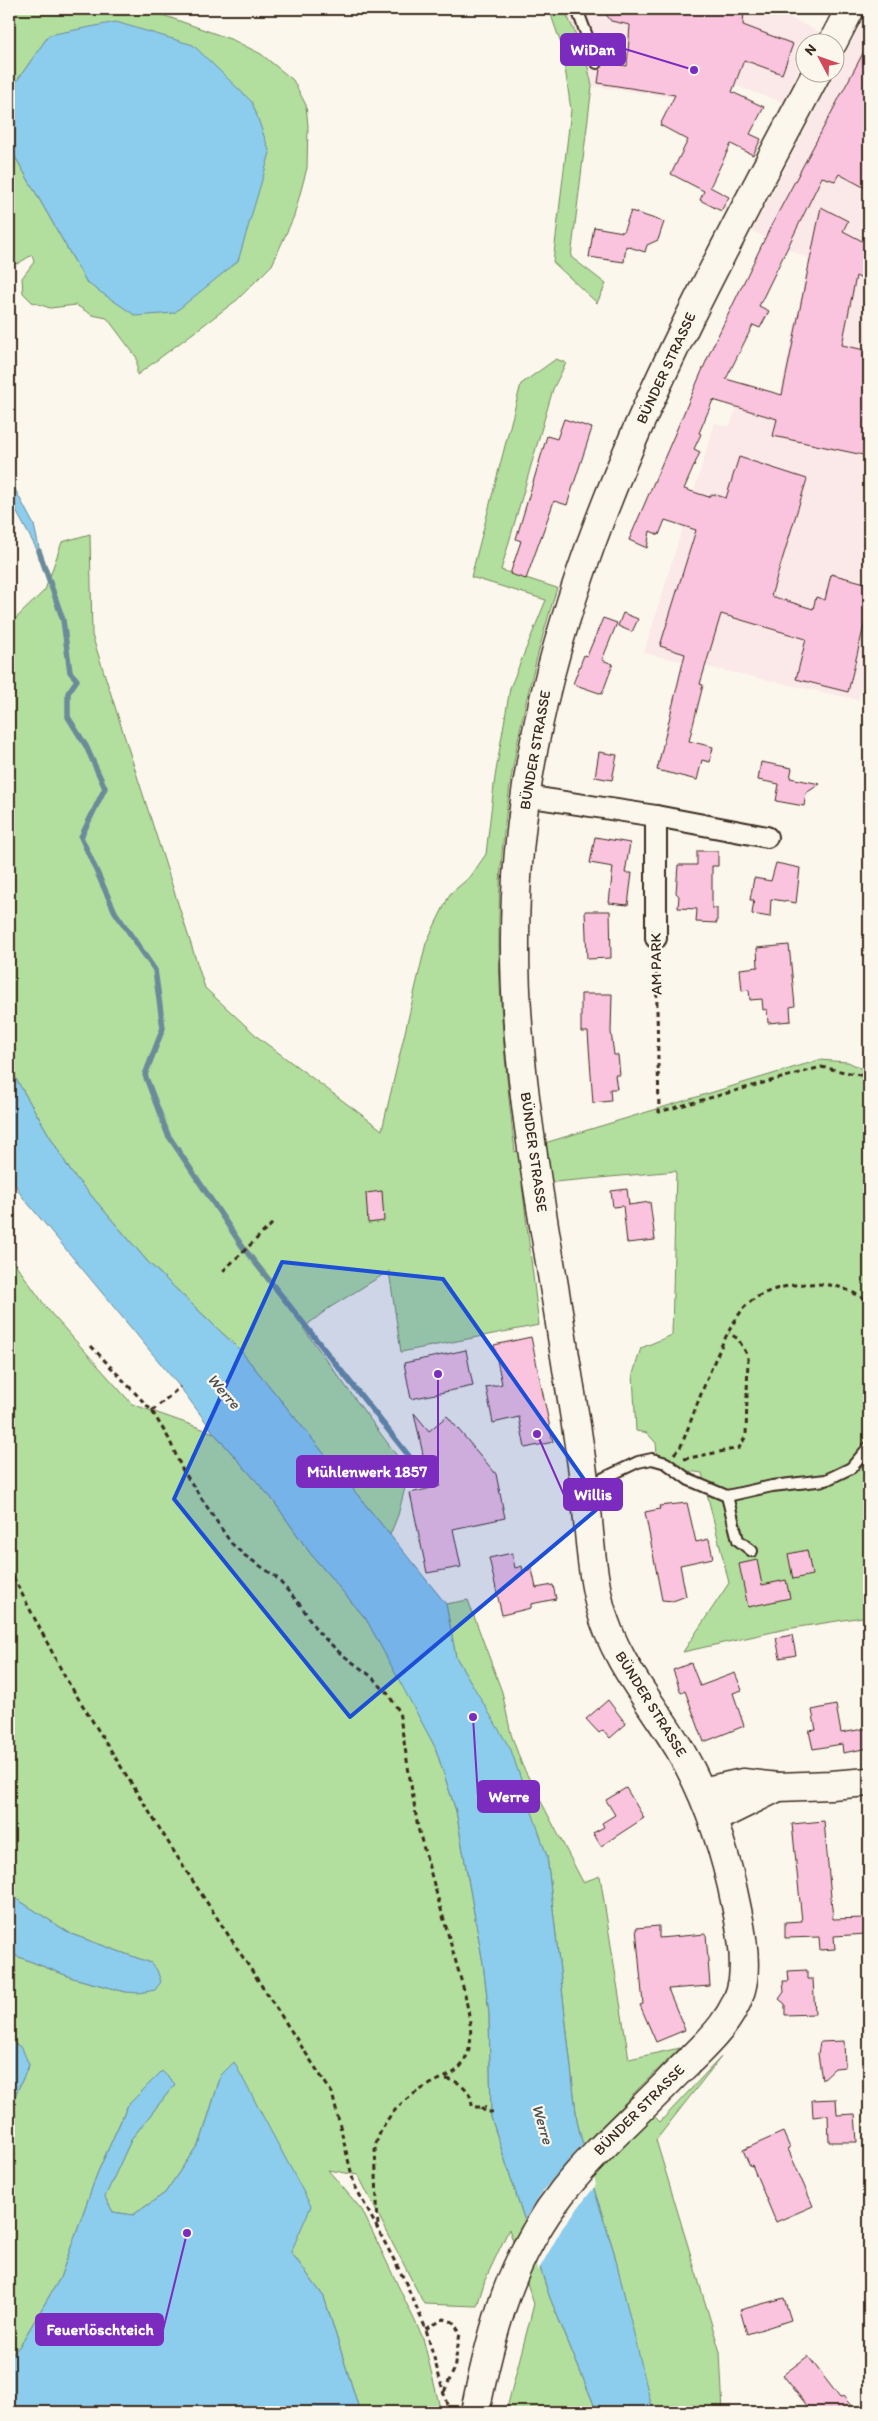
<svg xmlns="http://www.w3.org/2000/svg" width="878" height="2421" viewBox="0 0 878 2421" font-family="Itim,sans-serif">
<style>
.built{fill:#fbe8e8}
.green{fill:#b2df9d;stroke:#76845e}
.water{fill:#8ccced;stroke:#6c8b9a}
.pier{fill:#fbf7ec}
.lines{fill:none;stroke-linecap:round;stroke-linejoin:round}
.stream{stroke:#6c8b9a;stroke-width:5.5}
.building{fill:#fbc4de;stroke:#3b2a1e}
.lane-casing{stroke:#3b2a1e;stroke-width:14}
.street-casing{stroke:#3b2a1e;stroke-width:24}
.secondary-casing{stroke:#3b2a1e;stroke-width:31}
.path{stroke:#3b2a1e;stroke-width:3;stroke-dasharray:5 4;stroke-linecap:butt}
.lane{stroke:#fbf7ec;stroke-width:10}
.street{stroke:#fbf7ec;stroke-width:20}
.secondary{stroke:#fbf7ec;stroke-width:28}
.marked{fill:#1d4ed8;fill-opacity:0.2;stroke:#1d4ed8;stroke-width:4;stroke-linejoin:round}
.labels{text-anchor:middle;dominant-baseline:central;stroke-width:4.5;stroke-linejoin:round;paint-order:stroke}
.street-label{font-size:15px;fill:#3b2a1e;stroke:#fbf7ec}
.water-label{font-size:16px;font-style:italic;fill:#4f5252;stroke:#fbf7ec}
.leader{fill:none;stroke:#7b2cbf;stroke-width:2}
.callout-dot{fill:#7b2cbf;stroke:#fbf7ec;stroke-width:2}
.callout{fill:#7b2cbf;stroke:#7b2cbf;stroke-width:2}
.callout-label{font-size:16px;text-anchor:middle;font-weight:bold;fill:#fff}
</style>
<rect width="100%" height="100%" fill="#fbf7ec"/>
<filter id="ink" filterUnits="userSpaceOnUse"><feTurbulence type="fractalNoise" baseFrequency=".02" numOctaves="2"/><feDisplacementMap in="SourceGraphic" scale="10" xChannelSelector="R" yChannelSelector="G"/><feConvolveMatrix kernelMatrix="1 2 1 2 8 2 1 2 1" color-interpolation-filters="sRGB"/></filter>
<g filter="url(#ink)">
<g class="built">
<polygon points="564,9 773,9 819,32 813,42 806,42 805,58 783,102 728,83 676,98 592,86 585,54"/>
<polygon points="869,9 869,633 859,700 644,653 715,423 729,427 737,408 775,418 809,259 752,231"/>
</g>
<g class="green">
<polygon points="9,9 146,9 233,40 261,54 293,80 306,105 308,126 307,168 294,216 272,265 237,300 137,375 137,358 107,318 92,315 76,305 50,308 32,302 23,293 22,278 34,262 32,255 17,264 9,258 9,146 87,283 49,35 9,92"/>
<polygon points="549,9 564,9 585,54 592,86 571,257 606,284 597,303 553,262 571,110 562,47"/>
<path d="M 556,359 L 566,363 L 553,389 L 501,570 L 557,588 C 521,703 497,821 499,941 C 499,1012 507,1082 515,1152 L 819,1060 L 848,1062 L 869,1072 L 869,1616 L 786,1629 L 683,1652 L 729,1583 L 702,1473 L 658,1467 L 656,1443 L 647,1433 L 636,1431 L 633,1374 L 641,1348 L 672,1335 L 676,1171 L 522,1185 L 539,1325 L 401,1352 L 389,1271 L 329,1308 L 303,1328 L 400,1460 L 407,1480 L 398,1515 L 390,1535 L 240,1350 L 148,1262 L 71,1172 L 9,1067 L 9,625 L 45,590 L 62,542 L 90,534 L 92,635 L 205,988 L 260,1039 L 382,1130 L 426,943 L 450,894 L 471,876 L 486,854 L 495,777 L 510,688 L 546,600 L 471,577 L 521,384 Z"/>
<polygon points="9,1255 49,1311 132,1404 214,1433 272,1499 310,1553 366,1619 403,1685 435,1747 456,1811 483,1963 489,2013 491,2117 550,2298 597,2412 506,2412 534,2304 509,2229 485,2280 477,2306 424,2304 358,2175 328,2170 362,2210 423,2338 441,2412 360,2412 324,2297 291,2252 221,2075 201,2140 165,2193 133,2215 113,2212 104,2197 132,2138 175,2084 128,2105 97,2174 60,2278 19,2347 9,2356 9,2109 29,2065 21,2048 9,2040 9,1953 73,1978 126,1992 151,1963 71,1934 9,1894"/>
<polygon points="468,1600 502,1692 511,1734 522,1765 583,1882 600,1876 629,2059 680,2048 632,2095 660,2122 721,2057 656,2140 720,2352 723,2412 653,2412 648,2399 614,2252 593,2186 577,2121 547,1856 476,1692 456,1657 446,1604"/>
</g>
<g class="water">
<polygon points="116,22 193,45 252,102 270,153 238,261 174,313 136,316 87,283 9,146 9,92 49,35"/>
<polygon points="9,478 34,525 41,557 9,498"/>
<polygon points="9,1067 71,1172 148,1262 240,1350 446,1604 456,1657 511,1750 547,1856 577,2121 593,2186 614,2252 653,2412 597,2412 550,2298 491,2117 489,2013 483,1963 456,1811 435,1747 366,1619 310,1553 272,1499 214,1433 180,1387 21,1195 9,1174"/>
<polygon points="9,1894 71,1934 151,1963 157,1970 161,1982 155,1990 139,1993 126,1992 73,1978 9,1953"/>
<polygon points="9,2040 22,2048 29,2065 9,2109"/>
<polygon points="234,2062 311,2206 291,2252 324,2297 360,2412 9,2412 9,2356 19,2347 60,2278 97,2174 128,2105 162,2071 175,2084 132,2138 105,2197 113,2212 133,2215 165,2193 201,2140 221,2075"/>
</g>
<polygon class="pier" points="585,2142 596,2185 563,2227 538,2271 522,2223 544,2189"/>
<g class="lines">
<polyline class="stream" points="39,551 63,620 70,672 77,680 68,693 68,717 86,746 105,788 81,837 115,912 155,970 163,1028 145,1075 168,1135 242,1246 428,1480"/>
</g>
<g class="building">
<polygon points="602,9 744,9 743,25 793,44 782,74 744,60 732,92 764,107 750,134 761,139 753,155 731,144 710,187 729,197 721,211 700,200 704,191 671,174 688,140 660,125 675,95 598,83 600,69 604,62 627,66 630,25 611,21"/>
<polygon points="869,42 869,190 839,174 835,181 822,177 759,306 769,311 760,328 753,325 726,379 782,395 821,207 848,221 843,231 866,243 862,279 856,276 842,345 869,351 868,456 773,436 777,419 713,400 699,433 701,434 694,449 700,452 684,489 709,497 713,494 726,498 739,457 807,479 771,596 813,609 816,597 825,600 831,574 869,584 869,605 848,692 796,679 806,639 721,614 700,684 703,685 689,741 713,747 710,762 702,760 697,780 657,770 685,654 660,646 696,530 665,520 659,535 650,531 647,548 629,540 711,350 770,228"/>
<polygon points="631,211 664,222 658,240 647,245 645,252 626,246 624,262 589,257 594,227 623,232"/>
<polygon points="564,419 592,428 567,505 554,501 526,579 510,574 521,541 516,539 547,436 557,439"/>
<polygon points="623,613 638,619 632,632 618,626"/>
<polygon points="603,618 617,623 602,660 613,664 602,694 573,684 584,655 587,656"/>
<polygon points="599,752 617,755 612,780 595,777"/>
<polygon points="761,762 792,768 790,778 820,784 806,793 804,806 776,801 779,784 758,780"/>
<polygon points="595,837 630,843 625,873 632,873 628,905 609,903 613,867 590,863"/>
<polygon points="697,851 718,851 718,866 712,866 712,908 717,908 717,923 696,922 697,909 678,908 679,896 676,893 678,865 697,865"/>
<polygon points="776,863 800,868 796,903 771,899 770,917 752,914 754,900 750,900 754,878 771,881"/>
<polygon points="585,911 610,911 611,958 587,959"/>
<polygon points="789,945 795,1006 790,1007 791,1021 768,1023 767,1009 763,1010 762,999 750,1000 749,990 742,991 740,969 758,967 757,948"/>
<polygon points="581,994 612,994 611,1032 614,1055 618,1055 620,1075 615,1075 617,1089 610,1089 611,1101 593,1103 588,1032 581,1032"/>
<polygon points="627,1189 629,1205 650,1202 655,1240 627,1243 623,1206 613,1207 611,1191"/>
<polygon points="382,1191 384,1221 368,1223 366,1193"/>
<polygon points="531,1337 553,1442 525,1448 519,1417 493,1423 486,1387 502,1384 494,1345"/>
<polygon points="466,1350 473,1386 411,1399 404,1363"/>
<polygon points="414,1413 429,1431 447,1416 496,1474 505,1518 453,1529 461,1567 427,1573 410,1493 440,1486 426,1468"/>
<polygon points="687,1503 696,1542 709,1539 713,1558 680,1565 686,1596 673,1601 662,1600 645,1512 660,1509 659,1506"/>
<polygon points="807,1550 812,1575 793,1579 788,1554"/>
<polygon points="512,1553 515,1568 522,1566 523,1571 532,1569 536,1588 553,1585 556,1599 531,1604 531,1608 502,1615 489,1558"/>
<polygon points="757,1560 762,1585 786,1580 790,1598 748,1607 739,1564"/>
<polygon points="792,1635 796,1655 780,1658 776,1638"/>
<polygon points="691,1663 700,1686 735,1673 742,1690 733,1693 744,1726 704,1742 685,1691 681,1693 673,1670"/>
<polygon points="608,1700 626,1724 610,1738 603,1730 599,1733 586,1719"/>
<polygon points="836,1705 841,1733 869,1728 869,1748 843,1753 842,1744 813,1749 809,1731 816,1730 812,1710"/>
<polygon points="626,1788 644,1818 601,1846 593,1833 604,1827 602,1823 615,1815 606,1800"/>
<polygon points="824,1821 833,1919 865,1918 867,1934 834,1936 835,1949 820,1950 819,1937 785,1938 785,1922 802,1921 792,1824"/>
<polygon points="659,1926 659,1938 706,1934 710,1986 668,1989 685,2030 656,2042 640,2005 643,2004 636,1928"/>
<polygon points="807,1970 807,1979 813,1979 815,2014 785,2015 785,2004 779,1999 784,1992 783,1981 789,1981 788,1971"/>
<polygon points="844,2041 845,2067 835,2068 822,2080 818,2054 820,2042"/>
<polygon points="836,2099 837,2115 855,2114 857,2142 829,2142 828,2115 813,2117 812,2100"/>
<polygon points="783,2132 790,2148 788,2149 813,2206 776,2222 752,2165 750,2166 743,2150"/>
<polygon points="784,2298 791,2320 747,2334 740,2310"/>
<polygon points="808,2356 840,2398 843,2396 856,2412 812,2412 783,2375"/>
</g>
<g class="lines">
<g class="lane-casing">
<g id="lane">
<polyline points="577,9 597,63"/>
<polyline points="587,1486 638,1462 652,1459 666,1463 689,1480 727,1496 772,1486 826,1480 851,1468 869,1447"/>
<polyline points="727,1496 738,1540 752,1551"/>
</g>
</g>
<g class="street-casing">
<g id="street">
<polyline points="525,796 656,816 767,837"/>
<polyline points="656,938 656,816"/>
</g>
</g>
<g class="secondary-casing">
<g id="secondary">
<polyline points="833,42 850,9"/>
<polyline points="702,1792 743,1783 778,1787 831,1785 869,1782"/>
<polyline points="713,1819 778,1787"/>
<path d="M 475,2412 C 492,2329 510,2259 563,2191 C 595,2151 634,2117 669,2081 C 697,2052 737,2022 743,1980 C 746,1955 741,1929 736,1905 C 725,1850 708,1798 680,1750 C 652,1703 614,1661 600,1606 C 590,1565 589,1523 584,1480 C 577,1426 567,1372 559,1317 C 539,1192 514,1066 515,939 C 515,621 673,346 817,72"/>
</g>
</g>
<g class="path">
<polyline points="797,59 806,45"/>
<polyline points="656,956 659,1112 821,1067 869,1077"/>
<polyline points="223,1271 273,1223"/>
<path d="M 91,1346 L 152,1411 L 169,1439 L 182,1469 L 231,1543 L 244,1555 L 275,1576 L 302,1607 L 317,1631 L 340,1653 L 371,1676 L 388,1694 L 399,1711 L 418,1828 L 465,1994 C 468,2012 475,2037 467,2055 C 459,2076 445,2075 429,2085 C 402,2099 383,2118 375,2147 L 378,2228"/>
<polyline points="152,1411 180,1387"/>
<path d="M 674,1454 L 681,1446 C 697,1407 718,1341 743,1309 C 756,1292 785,1285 805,1284 C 832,1283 848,1287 869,1303"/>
<polyline points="684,1459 739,1448 746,1436 748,1356 738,1339 729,1333"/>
<polyline points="9,1569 65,1677 183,1866 332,2093 354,2184 404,2279 426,2329 449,2412"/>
<path d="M 446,2079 C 461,2081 472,2091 472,2107 L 486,2107"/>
<polyline points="481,2108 486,2112 493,2112"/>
<polyline points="426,2329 444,2319 453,2322 460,2333 454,2370 444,2392"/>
</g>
<use href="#lane" class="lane"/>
<use href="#street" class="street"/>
<use href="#secondary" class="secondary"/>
</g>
</g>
<path class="marked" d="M 282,1262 L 443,1279 L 602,1505 L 350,1717 L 174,1499 Z"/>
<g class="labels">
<g class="street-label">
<text transform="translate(666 368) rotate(-65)">BÜNDER STRASSE</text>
<text transform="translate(535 750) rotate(-80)">BÜNDER STRASSE</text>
<text transform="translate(656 964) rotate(-91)">AM PARK</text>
<text transform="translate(534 1152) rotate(82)">BÜNDER STRASSE</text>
<text transform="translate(651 1704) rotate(58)">BÜNDER STRASSE</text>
<text transform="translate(639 2110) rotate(-45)">BÜNDER STRASSE</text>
</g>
<g class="water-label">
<text transform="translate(224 1391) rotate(49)">Werre</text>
<text transform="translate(543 2124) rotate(74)">Werre</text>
</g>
</g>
<path class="leader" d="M694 70L625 49M438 1374L438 1472M537 1434L564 1495M473 1717L478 1797M187 2233L163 2330"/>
<g class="callout-dot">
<circle cx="694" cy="70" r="5"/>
<circle cx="438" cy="1374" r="5"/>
<circle cx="537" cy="1434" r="5"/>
<circle cx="473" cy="1717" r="5"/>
<circle cx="187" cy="2233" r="5"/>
</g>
<g class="callout">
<rect x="561" y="34" width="64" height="31" rx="5"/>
<rect x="297" y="1456" width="141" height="31" rx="5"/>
<rect x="564" y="1479" width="58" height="31" rx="5"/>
<rect x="478" y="1781" width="61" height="31" rx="5"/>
<rect x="36" y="2314" width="127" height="31" rx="5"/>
</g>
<g class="callout-label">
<text x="593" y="55">WiDan</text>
<text x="367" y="1477">Mühlenwerk 1857</text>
<text x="593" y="1500">Willis</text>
<text x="509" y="1802">Werre</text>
<text x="100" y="2335">Feuerlöschteich</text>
</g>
<rect width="878" height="2421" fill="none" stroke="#fbf7ec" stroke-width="30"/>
<rect x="15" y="15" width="848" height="2391" fill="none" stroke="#3b2a1e" stroke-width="2" filter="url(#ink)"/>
<g transform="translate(820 58) rotate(311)"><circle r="24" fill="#fbf7ec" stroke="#aea59a"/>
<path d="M0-4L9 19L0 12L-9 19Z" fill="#d1495b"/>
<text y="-8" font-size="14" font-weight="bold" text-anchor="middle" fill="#3b2a1e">N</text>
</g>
</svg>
